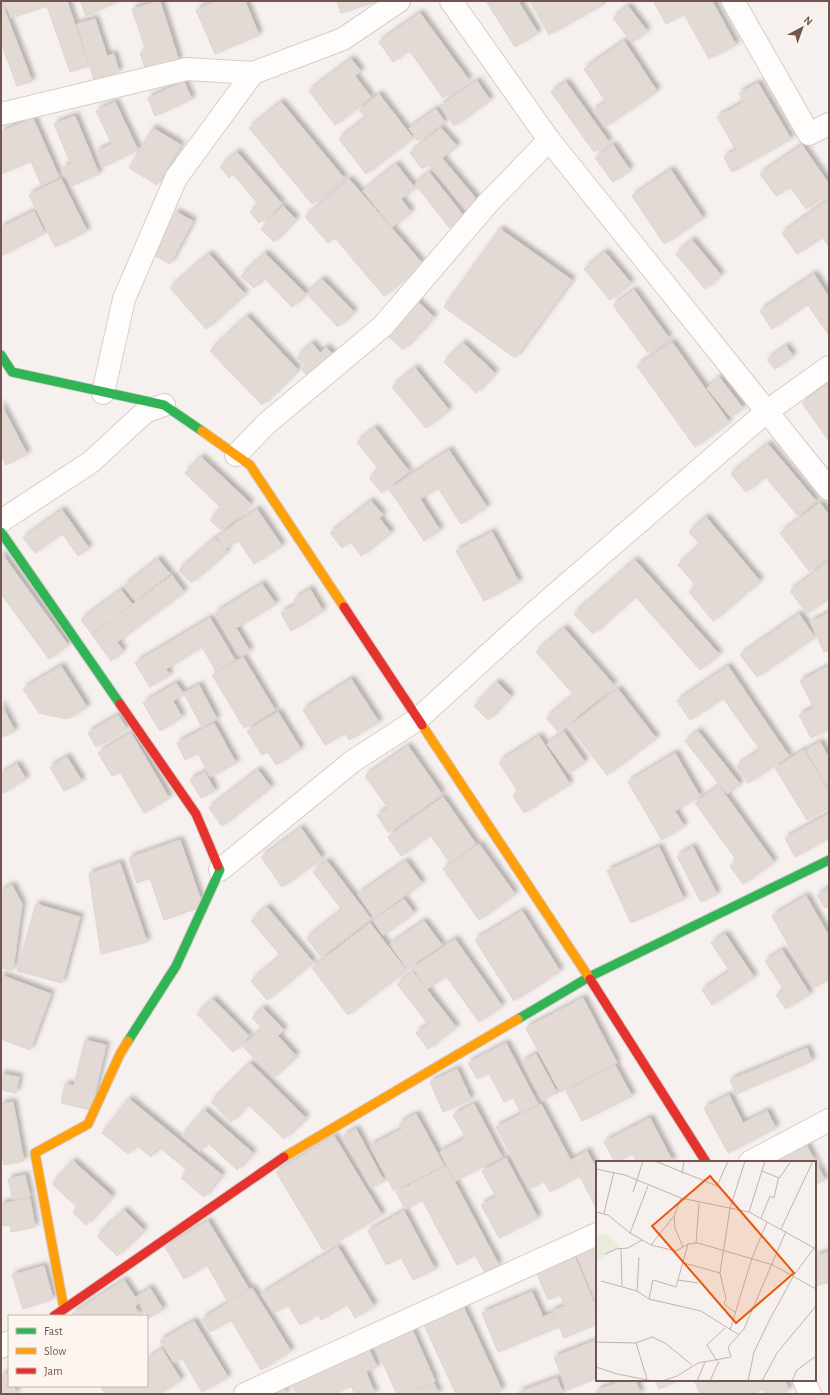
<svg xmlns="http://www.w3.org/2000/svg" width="830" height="1395" viewBox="0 0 830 1395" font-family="'Alegreya Sans',sans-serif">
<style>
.building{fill:#e3d9d5;stroke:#dfd4d0;filter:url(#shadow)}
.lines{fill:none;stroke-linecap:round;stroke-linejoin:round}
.street-casing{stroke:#d6cdca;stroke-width:24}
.fast-casing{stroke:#d6cdca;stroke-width:11}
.slow-casing{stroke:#d6cdca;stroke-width:11}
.jam-casing{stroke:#d6cdca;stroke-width:11}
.street{stroke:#fefdfc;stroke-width:22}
.fast{stroke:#30b455;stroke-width:9}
.slow{stroke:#ff9f0a;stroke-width:9}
.jam{stroke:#e5322d;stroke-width:9}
.inset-road{fill:none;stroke:#c2b3af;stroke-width:1}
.view{fill:#e8590c;fill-opacity:0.15;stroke:#e8590c;stroke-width:2}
.inset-edge{fill:none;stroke:#735550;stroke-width:2}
</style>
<defs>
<filter id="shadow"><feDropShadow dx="3.5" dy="-3.5" stdDeviation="2" flood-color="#0004"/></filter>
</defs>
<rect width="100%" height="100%" fill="#f6f1ee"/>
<g class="building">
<polygon points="1,1 32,81 17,86 1,43"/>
<polygon points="4,1 67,1 89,66 70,72 47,6 11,18"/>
<polygon points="80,1 119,1 86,16"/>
<polygon points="160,1 179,61 146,71 140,53 146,51 132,9"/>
<polygon points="216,1 245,1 259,35 215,54 196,10"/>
<polygon points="337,1 379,1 341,13"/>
<polygon points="486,1 518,1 538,33 515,47"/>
<polygon points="530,1 600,1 602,5 549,35"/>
<polygon points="656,1 712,1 736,45 709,59 684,14 666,24 654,2"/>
<polygon points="628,6 647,31 632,43 613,18"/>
<polygon points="420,13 469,80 443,98 409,50 393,62 379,42"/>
<polygon points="95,19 107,56 114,54 119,72 94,80 77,24"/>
<polygon points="624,41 657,91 605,127 593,111 606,102 584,69"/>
<polygon points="351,59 361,71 355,76 371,97 335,125 309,91"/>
<polygon points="477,81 490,100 454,126 440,106"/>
<polygon points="184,82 192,99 155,116 148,98"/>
<polygon points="566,82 609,142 594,152 551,92"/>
<polygon points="758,83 791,139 732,172 724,157 736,150 717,117 744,102 739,93"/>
<polygon points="379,94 413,138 366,174 339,139 366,118 359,110"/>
<polygon points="115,102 138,150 103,167 96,152 112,144 96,111"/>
<polygon points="281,102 344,178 312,204 249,128"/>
<polygon points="436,109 445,122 418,141 409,128"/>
<polygon points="75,116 99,174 71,186 63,167 71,164 54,124"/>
<polygon points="33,118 59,177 41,185 31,161 1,174 1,132"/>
<polygon points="153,128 181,145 157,185 129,168"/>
<polygon points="441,128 457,146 442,158 478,201 467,211 428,164 422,169 410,153"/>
<polygon points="613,145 630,170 613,182 595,158"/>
<polygon points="802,145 829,184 829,193 806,209 790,187 776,196 760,174"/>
<polygon points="237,152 282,204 259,223 250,212 259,205 233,174 229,178 220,167"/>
<polygon points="396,164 415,188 401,199 411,212 392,227 363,191"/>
<polygon points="671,170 703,218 664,244 632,196"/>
<polygon points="429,172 467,220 453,232 415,184"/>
<polygon points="61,179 87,231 55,247 29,195"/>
<polygon points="349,179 422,263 384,296 334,237 328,243 305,217"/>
<polygon points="829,200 829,247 822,237 797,254 782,233"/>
<polygon points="283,206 296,219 274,242 261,229"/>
<polygon points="34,211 45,233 1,256 1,228"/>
<polygon points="176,212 193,221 170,264 153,255"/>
<polygon points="500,229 572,280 515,358 444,307"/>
<polygon points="692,240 721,275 705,289 676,254"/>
<polygon points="605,252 631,283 610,300 584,269"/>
<polygon points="265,253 306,294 292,307 264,278 254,288 241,276"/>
<polygon points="209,254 245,294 206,329 170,288"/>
<polygon points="814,274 829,297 829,335 807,304 772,329 760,311"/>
<polygon points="322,279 354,312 338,327 307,294"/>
<polygon points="634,290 669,338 648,353 613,305"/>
<polygon points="417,301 434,317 403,350 386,334"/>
<polygon points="247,316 298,370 262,405 210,351"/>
<polygon points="672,342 729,422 695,447 637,366"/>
<polygon points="312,343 320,353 326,347 335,356 310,379 301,369 306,366 297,357"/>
<polygon points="463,343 495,373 476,393 444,362"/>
<polygon points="786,346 793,356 775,369 767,360"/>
<polygon points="415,368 449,410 426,428 392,387"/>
<polygon points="719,377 743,408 731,417 707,388"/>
<polygon points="829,383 829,441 802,403"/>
<polygon points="1,404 27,454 6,465 1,455"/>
<polygon points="375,428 409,471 382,493 369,478 379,470 357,442"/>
<polygon points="768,444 816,501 798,516 765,476 746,492 731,474"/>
<polygon points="449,450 487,507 461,524 438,488 420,499 440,530 424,541 389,489"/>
<polygon points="201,457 251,504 222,531 210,520 221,508 185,473"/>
<polygon points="371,501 383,515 379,518 391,533 361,556 350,541 342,548 330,533"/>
<polygon points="820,503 829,515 829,555 809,571 780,533"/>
<polygon points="257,509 282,546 254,564 238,540 225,549 217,537"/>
<polygon points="62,510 89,548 78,556 62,533 35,553 23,538"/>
<polygon points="706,517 760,581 713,621 689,592 696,586 678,565 700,545 689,532"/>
<polygon points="492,532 519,582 484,601 456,551"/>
<polygon points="215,538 227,552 191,583 179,570"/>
<polygon points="2,554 68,645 49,659 1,594 1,555"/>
<polygon points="158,559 170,574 135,601 124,586"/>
<polygon points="635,560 719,654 700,670 635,596 593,634 574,614"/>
<polygon points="829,561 829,597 807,614 790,591"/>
<polygon points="172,575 184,592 117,642 123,651 111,661 92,635"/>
<polygon points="262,584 276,604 236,628 250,651 241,656 215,613"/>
<polygon points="310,589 323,611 291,631 281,613 297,604 294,599"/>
<polygon points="121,590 132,604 92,634 81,620"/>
<polygon points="829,613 829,650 824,652 810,622"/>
<polygon points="799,614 815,637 757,677 740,655"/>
<polygon points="210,618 235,660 216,671 202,647 166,669 170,675 150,687 135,663"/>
<polygon points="564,628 614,685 559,733 546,718 574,695 536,652"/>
<polygon points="243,657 275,710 244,728 212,675"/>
<polygon points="61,666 87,707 67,719 39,713 23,689"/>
<polygon points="728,666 789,756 748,783 737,766 760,750 723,698 690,720 677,701"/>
<polygon points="829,666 829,729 811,738 799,715 814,708 800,681"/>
<polygon points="351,679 379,722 349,740 345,733 325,745 303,710"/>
<polygon points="497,682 511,696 488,720 474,706"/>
<polygon points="176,683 184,694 173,701 182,717 160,731 143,703"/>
<polygon points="199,685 217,719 202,727 184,693"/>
<polygon points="618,689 656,738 607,775 569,726"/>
<polygon points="1,704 15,731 2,737 1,735"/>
<polygon points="278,712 301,749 276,765 268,752 262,755 247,731"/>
<polygon points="118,715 127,729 96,747 88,733"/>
<polygon points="214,723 236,763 210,777 198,753 185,760 177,743"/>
<polygon points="698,731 740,784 727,794 685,741"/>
<polygon points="564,732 585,762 569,773 547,744"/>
<polygon points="131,733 169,798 144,813 120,772 112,776 98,753"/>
<polygon points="539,736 570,784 524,813 513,796 518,792 499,762"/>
<polygon points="820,742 829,758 829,789 806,750"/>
<polygon points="408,746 442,794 388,832 377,815 388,808 365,776"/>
<polygon points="804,750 829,792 829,807 807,820 775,768"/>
<polygon points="675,753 700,796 675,811 684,826 662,840 628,782"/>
<polygon points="67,757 82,781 64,791 50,767"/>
<polygon points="17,764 26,779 1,794 1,774"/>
<polygon points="258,770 271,787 222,826 209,808"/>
<polygon points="205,772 215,791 201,798 190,780"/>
<polygon points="719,786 774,862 743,884 730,866 737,861 695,803"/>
<polygon points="443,797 476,844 450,863 430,835 401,856 388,837"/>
<polygon points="829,814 829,838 795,857 785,838"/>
<polygon points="301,828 322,858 282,887 261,857"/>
<polygon points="180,840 203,906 164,920 150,878 137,883 129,858"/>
<polygon points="479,844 515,894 479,920 443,869"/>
<polygon points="659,847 684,899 631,923 607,871"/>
<polygon points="693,847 717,894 701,902 677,856"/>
<polygon points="327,861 371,919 321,957 307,938 342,910 313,872"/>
<polygon points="406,861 422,883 374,918 358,894"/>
<polygon points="120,863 147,942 101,954 89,874"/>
<polygon points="12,885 22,904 13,970 1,968 1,891"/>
<polygon points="829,888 829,906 825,908 817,895"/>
<polygon points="806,896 829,936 829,979 813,988 772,916"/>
<polygon points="404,899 414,913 383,935 373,920"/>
<polygon points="36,904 80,917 62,983 17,971"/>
<polygon points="267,907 313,962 267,1000 251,981 281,956 251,921"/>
<polygon points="522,911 560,971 514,1001 475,940"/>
<polygon points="424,921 442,945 407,969 390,944"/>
<polygon points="370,923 406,970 348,1015 312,968"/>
<polygon points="725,934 754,977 712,1005 702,990 730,971 711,943"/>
<polygon points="455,939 502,1006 479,1022 446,976 427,989 413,968"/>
<polygon points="782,950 810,994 786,1009 776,995 784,990 765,961"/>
<polygon points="413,972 456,1027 428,1049 416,1033 428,1024 397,984"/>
<polygon points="1,975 51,994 30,1050 1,1039"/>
<polygon points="583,998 617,1063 560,1092 526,1028"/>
<polygon points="213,999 249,1036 233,1052 197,1014"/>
<polygon points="263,1008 284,1030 278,1036 296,1056 273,1078 243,1047 262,1028 252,1018"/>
<polygon points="85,1040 106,1045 91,1110 61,1103 65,1084 74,1086"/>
<polygon points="506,1043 538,1104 521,1113 513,1097 504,1102 489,1073 477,1079 468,1063"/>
<polygon points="807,1048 812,1061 736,1094 730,1080"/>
<polygon points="536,1054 557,1093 542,1100 522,1062"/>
<polygon points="250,1063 306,1118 284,1139 248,1104 231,1122 211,1102"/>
<polygon points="615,1065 632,1096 582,1121 566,1091"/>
<polygon points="457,1069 471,1099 443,1112 430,1082"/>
<polygon points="1,1074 19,1077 16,1093 1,1090"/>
<polygon points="729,1095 743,1123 767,1111 776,1128 728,1153 704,1108"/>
<polygon points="129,1099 222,1175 204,1197 181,1178 187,1170 159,1147 151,1157 136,1145 128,1154 102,1133"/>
<polygon points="13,1102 24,1161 4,1165 1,1144 1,1104"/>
<polygon points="474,1104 502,1157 455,1181 440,1152 466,1138 453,1115"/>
<polygon points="541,1104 579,1176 550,1192 544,1181 529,1189 496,1127"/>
<polygon points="204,1110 253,1153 237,1170 207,1142 200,1151 182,1136"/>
<polygon points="416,1114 444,1165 394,1191 370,1146 402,1129 399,1124"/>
<polygon points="650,1118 673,1162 637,1162 633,1154 615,1162 604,1142"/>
<polygon points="356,1129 384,1181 371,1188 343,1136"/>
<polygon points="334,1136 382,1215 323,1250 276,1172"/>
<polygon points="806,1144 825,1180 815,1185 815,1162 773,1162"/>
<polygon points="587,1151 597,1170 597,1209 571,1160"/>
<polygon points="506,1158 538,1218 499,1238 481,1205 496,1197 482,1171"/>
<polygon points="73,1161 112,1196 86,1225 73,1213 77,1207 52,1184"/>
<polygon points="446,1166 499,1265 485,1273 475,1255 457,1265 422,1200 405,1209 396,1192"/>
<polygon points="25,1175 30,1196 13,1200 8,1179"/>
<polygon points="30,1198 35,1227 11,1232 10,1225 1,1226 1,1204"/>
<polygon points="124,1210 144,1230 117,1256 97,1236"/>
<polygon points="404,1211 435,1269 413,1280 401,1257 386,1265 368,1231"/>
<polygon points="208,1221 249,1289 228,1302 207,1265 184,1279 165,1247"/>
<polygon points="597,1243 597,1304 575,1252"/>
<polygon points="338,1247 374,1306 355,1318 347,1304 321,1320 318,1314 300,1325 288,1305 274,1313 261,1294"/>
<polygon points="829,1252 829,1282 815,1286 815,1256"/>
<polygon points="573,1253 597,1309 597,1324 564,1338 552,1311 565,1306 560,1295 548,1300 535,1269"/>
<polygon points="44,1266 53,1299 23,1309 12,1275"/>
<polygon points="124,1280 139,1303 135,1307 141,1316 74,1316 72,1314"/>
<polygon points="150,1288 163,1309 149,1318 136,1297"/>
<polygon points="252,1288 291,1351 261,1370 231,1320 210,1332 202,1319"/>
<polygon points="532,1292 543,1317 552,1313 559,1327 498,1352 482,1313"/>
<polygon points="463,1306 502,1390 493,1394 456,1394 423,1323"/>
<polygon points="194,1321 228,1377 202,1392 182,1358 174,1363 160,1341"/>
<polygon points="412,1329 435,1381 407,1394 397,1394 375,1346"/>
<polygon points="597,1340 597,1378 567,1390 554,1357"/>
<polygon points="162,1349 181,1380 159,1394 106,1394 101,1388 104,1386 147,1386 147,1359"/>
<polygon points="369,1349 377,1367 366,1372 375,1394 355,1394 351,1386 334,1394 296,1394 292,1385"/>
<polygon points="6,1373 9,1378 9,1386 13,1386 17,1394 1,1394 1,1376"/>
<polygon points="557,1378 563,1394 519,1394 519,1392"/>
<polygon points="623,1380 635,1380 641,1394 597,1394 596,1391"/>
<polygon points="655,1380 680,1380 659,1389"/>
<polygon points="694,1380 785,1380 789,1390 781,1394 765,1394 763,1389 752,1394 700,1394"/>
<polygon points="434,1383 439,1394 410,1394"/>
<polygon points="283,1387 287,1394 267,1394"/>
</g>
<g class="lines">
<g class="street-casing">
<g id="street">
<polyline points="451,1 549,140 829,489"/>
<polyline points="733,1 809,134 829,124"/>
<polyline points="1,114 187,69 253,73 343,39 399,1"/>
<polyline points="103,393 124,299 176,178 253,73"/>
<polyline points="236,455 266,424 383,326 488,203 549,140"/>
<polyline points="1,521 91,462 145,412 164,405"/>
<polyline points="220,870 353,761 418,719 535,612 766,412 829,367"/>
<polyline points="750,1162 829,1120"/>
<polyline points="1,1347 9,1342"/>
<polyline points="804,1380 810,1394"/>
<polyline points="245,1394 597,1234"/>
</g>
</g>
<g class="fast-casing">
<g id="fast">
<polyline points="1,355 12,372 164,405 202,431"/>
<polyline points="1,532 120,704"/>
<polyline points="518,1019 589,977 829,860"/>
<polyline points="128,1041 176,966 220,870 218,866"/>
</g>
</g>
<g class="slow-casing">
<g id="slow">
<polyline points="202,431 250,465 344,607"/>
<polyline points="422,725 590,979"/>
<polyline points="284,1157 518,1019"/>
<polyline points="64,1309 35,1153 88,1124 120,1054 128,1041"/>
</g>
</g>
<g class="jam-casing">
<g id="jam">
<polyline points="344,607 422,725"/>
<polyline points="120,704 196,814 218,866"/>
<polyline points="590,979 706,1162"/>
<polyline points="54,1316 284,1157"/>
</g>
</g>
<use href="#street" class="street"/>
<use href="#fast" class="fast"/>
<use href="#slow" class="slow"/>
<use href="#jam" class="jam"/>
</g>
<g transform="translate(596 1161)">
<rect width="220" height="220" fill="#f6f1ee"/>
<path d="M 0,73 L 12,74 L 24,86 L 0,100 Z" fill="#e8ecda"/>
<path class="inset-road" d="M 59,0 L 121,25 L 132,0M 0,8 L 29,14 L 85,37 L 153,51 L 220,88M 166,10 L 183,17M 86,13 L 88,0M 37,31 L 47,0M 0,51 L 12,54 L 34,72 L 55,84 L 80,90 L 92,83 L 102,82 L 177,104 L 220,128M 153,51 L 169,0M 8,52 L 18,11M 78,55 L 79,67 L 87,86M 165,57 L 174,35 L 178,37 L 182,19 L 195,0M 185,68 L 217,0M 34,72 L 52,25M 100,82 L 103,42M 55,84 L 78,55 L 85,37M 25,87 L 26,125M 9,93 L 20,88 L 32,87 L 46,79M 88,102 L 124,112 L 130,138 L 128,143 L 140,152M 124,112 L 134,47 L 149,0M 82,119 L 102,122M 5,120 L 41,130 L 53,138 L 105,150 L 143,174M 41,130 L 43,96M 53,138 L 57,119 L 80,126 L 92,83M 134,169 L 156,97 L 171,61M 0,181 L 40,182 L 56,176 L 69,182 L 96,204M 40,182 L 51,218M 121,200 L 111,184 L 129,167M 0,206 L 21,213 L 57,220M 66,220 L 81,215 L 102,202 L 135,196 L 132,186 L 148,168 L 190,70M 101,220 L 109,201M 114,220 L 123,200M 152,220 L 158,191 L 174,158 L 198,114 L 218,87M 166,220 L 181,192 L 220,145M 196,220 L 201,209 L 220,195"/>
<path class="view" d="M 114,15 L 198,112 L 140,162 L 56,65 Z"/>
<rect width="220" height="220" class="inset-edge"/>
</g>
<rect width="830" height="1395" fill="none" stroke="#735550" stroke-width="4"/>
<rect x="8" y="1315" width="140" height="72" fill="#fdf5f0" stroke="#c6b5b0"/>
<rect x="16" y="1328" width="20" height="6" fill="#30b455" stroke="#c6b5b0"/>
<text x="44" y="1335" font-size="12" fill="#735550">Fast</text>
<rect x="16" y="1348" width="20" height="6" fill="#ff9f0a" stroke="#c6b5b0"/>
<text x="44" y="1355" font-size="12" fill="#735550">Slow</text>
<rect x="16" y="1368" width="20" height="6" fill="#e5322d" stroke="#c6b5b0"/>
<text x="44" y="1375" font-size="12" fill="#735550">Jam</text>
<g transform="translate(802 28) rotate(41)" stroke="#fdf5f0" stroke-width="3" paint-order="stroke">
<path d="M0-3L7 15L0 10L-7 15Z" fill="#735550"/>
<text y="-6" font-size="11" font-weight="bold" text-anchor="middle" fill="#735550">N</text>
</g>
</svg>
